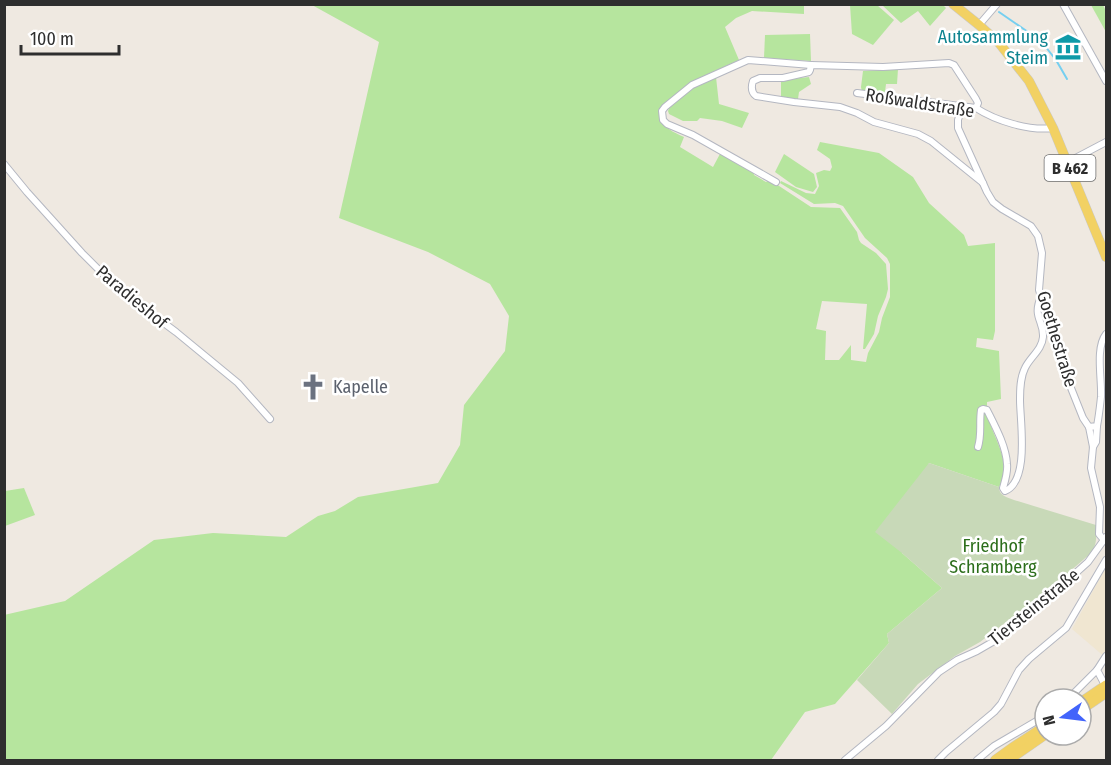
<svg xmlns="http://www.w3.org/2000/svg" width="1111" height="765" viewBox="0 0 1111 765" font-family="'Fira Sans Condensed',sans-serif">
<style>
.education{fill:#f0e6d1}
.green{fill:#b6e59e}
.cemetery{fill:#c8d9b8}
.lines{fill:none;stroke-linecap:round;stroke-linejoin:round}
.stream{stroke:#75cff0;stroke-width:2}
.street-casing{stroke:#b4b7c1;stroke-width:8}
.primary-casing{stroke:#c9c9c9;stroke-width:10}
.street{stroke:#fff;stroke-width:6}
.primary{stroke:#f2d163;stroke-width:9}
.labels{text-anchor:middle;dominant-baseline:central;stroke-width:5;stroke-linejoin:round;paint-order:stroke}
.shield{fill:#fff;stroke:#6d6d6d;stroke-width:1.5}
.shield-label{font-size:16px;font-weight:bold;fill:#2e2e2e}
.culture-label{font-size:18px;fill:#0d838f;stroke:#fff;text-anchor:end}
.street-label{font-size:18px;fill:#2e2e2e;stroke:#fff}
.worship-label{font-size:18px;fill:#5b616d;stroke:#fff;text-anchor:start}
.park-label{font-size:18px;fill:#2c6e1b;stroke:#fff}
</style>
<rect width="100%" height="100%" fill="#efe9e1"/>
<polygon class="education" points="1106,567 1106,658 1072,629"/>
<g class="green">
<polygon points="942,4 946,8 930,26 918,11 901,23 882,5"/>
<path d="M 312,5 L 804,5 L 804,14 L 752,11 L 736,18 L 725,27 L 739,60 L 689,83 L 662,107 L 659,117 C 664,128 673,132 684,137 L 680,147 L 713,167 L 721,152 L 753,170 L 754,175 L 766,182 L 770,180 L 811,207 L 840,208 L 857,232 L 859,240 L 861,243 L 876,253 L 886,264 L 888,289 L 886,297 L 878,316 L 874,334 L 865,349 L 863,349 L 867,304 L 822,301 L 816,329 L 826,331 L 825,360 L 839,360 L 851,345 L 851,360 L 866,362 L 868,353 L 879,332 L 882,318 L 890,297 L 890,264 L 887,258 L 865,238 L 843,206 L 835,203 L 814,204 L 780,183 L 781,181 L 806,193 L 815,194 L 819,186 L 816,173 L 824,170 L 830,171 L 832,167 L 830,159 L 817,150 L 820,142 L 879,153 L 913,177 L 929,203 L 964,235 L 968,246 L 995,243 L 995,331 L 993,340 L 977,338 L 976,347 L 999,351 L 1001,399 L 987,402 C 987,406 987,412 988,416 C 994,441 1013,462 999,487 L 929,463 L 902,553 L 942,588 L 887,634 L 889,643 L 835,704 L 805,712 L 771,760 L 5,760 L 4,615 L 65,601 L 154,540 L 213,533 L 286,537 L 318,516 L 335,511 L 358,497 L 438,483 L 460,445 L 464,405 L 505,351 L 509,316 L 490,284 L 428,252 L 339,218 L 379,42 Z"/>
<polygon points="850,5 877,5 894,20 873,45 852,34"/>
<polygon points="1091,5 1103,5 1106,11 1106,32"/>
<polygon points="810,34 811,61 764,58 765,35"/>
<polygon points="898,69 897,84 886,84 885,92 862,92 861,87 863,71"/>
<polygon points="716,77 719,104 749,113 742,128 722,121 700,118 697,121 683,121 669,114 668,111 670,105 695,86"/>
<polygon points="809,77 811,84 799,92 798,99 781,97 781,82 792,79"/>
<polygon points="784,154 814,174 817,187 813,192 796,187 775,172"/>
<polygon points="24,488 35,515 5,526 5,491"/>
</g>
<path class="cemetery" d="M 929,463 L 999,487 C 999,496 1007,497 1014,500 L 1096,525 C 1096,535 1098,545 1090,554 L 1053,586 L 980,642 L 955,656 L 918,684 L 892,714 L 857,680 L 889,643 L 887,634 L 942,588 L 902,553 L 875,532 Z"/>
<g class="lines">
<g class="stream">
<polyline points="999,12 1041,41 1056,60 1067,79"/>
<polyline points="1106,174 1106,182"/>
</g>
<g class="street-casing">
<g id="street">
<polyline points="1063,4 1106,81"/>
<polyline points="979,25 997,4"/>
<path d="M 857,93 L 976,108 C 996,121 1029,131 1053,128"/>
<path d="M 962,106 L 958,120 L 958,128 L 987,192 L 993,202 L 1002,209 L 1031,226 L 1038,236 L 1042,253 L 1039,290 L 1041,297 L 1055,333 L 1056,347 L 1063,368 L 1083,418 L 1089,427 L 1097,426 C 1099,416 1100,406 1101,397 C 1102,379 1095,348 1106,334"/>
<path d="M 976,108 L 978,103 L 976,99 L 954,65 L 949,63 L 883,67 L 811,65 L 810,70 L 809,72 L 783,78 L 760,78 L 753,81 C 751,87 751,92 756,96 L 794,102 L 840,107 L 857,113 L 874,122 L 918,134 L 931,141 L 983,183"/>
<polyline points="1068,162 1106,142"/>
<polyline points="4,164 27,192 82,253 118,289 176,332 238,383 270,419"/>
<polyline points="776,182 693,135 667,124 663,120 662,111 665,107 692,85 748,60 811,65"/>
<polyline points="1089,427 1093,447 1091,468 1100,507 1099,534 1104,540"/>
<path d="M 978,447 C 982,434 979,423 981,410 L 983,409 L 987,410 C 995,426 1006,446 1007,464 C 1008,472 1005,481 1003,488 L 1005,491 C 1030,481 1020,421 1020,400 C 1020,390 1020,378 1025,368 C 1030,357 1042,350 1043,337 C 1044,321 1032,317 1041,297"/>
<polyline points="1093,447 1096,442 1097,426"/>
<polyline points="1106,656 1097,670 1106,687"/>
<polyline points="1068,699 1097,670"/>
<polyline points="845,760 886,726 939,672 957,660 977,651 996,640 1028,616 1088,562 1106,537"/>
<polyline points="938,760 946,752 994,712 1001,704 1019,670 1029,659 1066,628 1106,560"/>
<polyline points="977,760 994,746 1045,716"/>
</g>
</g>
<g class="primary-casing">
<g id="primary">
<polyline points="953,4 979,25 999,43 1029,81 1053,128 1106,257"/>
<polyline points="1081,702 1106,685"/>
<polyline points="1081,710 1106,693"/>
<polyline points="995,760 1013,747 1045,726"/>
<polyline points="1009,760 1045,735"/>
</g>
</g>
<use href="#street" class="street"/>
<use href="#primary" class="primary"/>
</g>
<defs>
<g id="museum-bare" transform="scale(2.07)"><path d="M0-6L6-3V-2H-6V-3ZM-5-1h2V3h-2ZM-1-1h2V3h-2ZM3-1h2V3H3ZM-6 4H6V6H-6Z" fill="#0f9aa8" stroke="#fff" stroke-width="2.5" paint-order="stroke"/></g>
<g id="church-bare" transform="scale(2.07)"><path d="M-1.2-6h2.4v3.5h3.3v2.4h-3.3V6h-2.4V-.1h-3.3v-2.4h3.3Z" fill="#6b7280" stroke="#fff" stroke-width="2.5" paint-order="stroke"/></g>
</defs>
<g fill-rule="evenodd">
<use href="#museum-bare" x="1068" y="47"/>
<use href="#church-bare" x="313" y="387"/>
</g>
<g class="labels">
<rect class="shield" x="1044.5" y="155" width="51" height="26" rx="4.5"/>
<g class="shield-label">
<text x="1070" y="168">B 462</text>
</g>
<g class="culture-label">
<text x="1048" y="37">Autosammlung<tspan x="1048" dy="21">Steim</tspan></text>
</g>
<g class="street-label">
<text transform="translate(920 103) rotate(9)">Roßwaldstraße</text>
<text transform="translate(132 297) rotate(40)">Paradieshof</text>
<text transform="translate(1057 339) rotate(73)">Goethestraße</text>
<text transform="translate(1034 607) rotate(-39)">Tiersteinstraße</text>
</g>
<g class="worship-label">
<text x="333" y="387">Kapelle</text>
</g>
<g class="park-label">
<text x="993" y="546">Friedhof<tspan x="993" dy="21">Schramberg</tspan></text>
</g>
</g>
<rect width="1111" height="765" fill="none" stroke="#2e2e2e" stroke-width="12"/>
<g transform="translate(1063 717) rotate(256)"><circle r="28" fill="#ffffff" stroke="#ababab" stroke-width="1.5"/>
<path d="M0-4.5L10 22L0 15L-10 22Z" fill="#4264fb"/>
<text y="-9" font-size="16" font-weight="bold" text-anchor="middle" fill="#2e2e2e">N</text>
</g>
<path d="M21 45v9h98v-9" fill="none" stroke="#2e2e2e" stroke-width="3"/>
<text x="30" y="45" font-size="18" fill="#2e2e2e" stroke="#ffffff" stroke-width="4.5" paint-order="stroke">100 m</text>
</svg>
